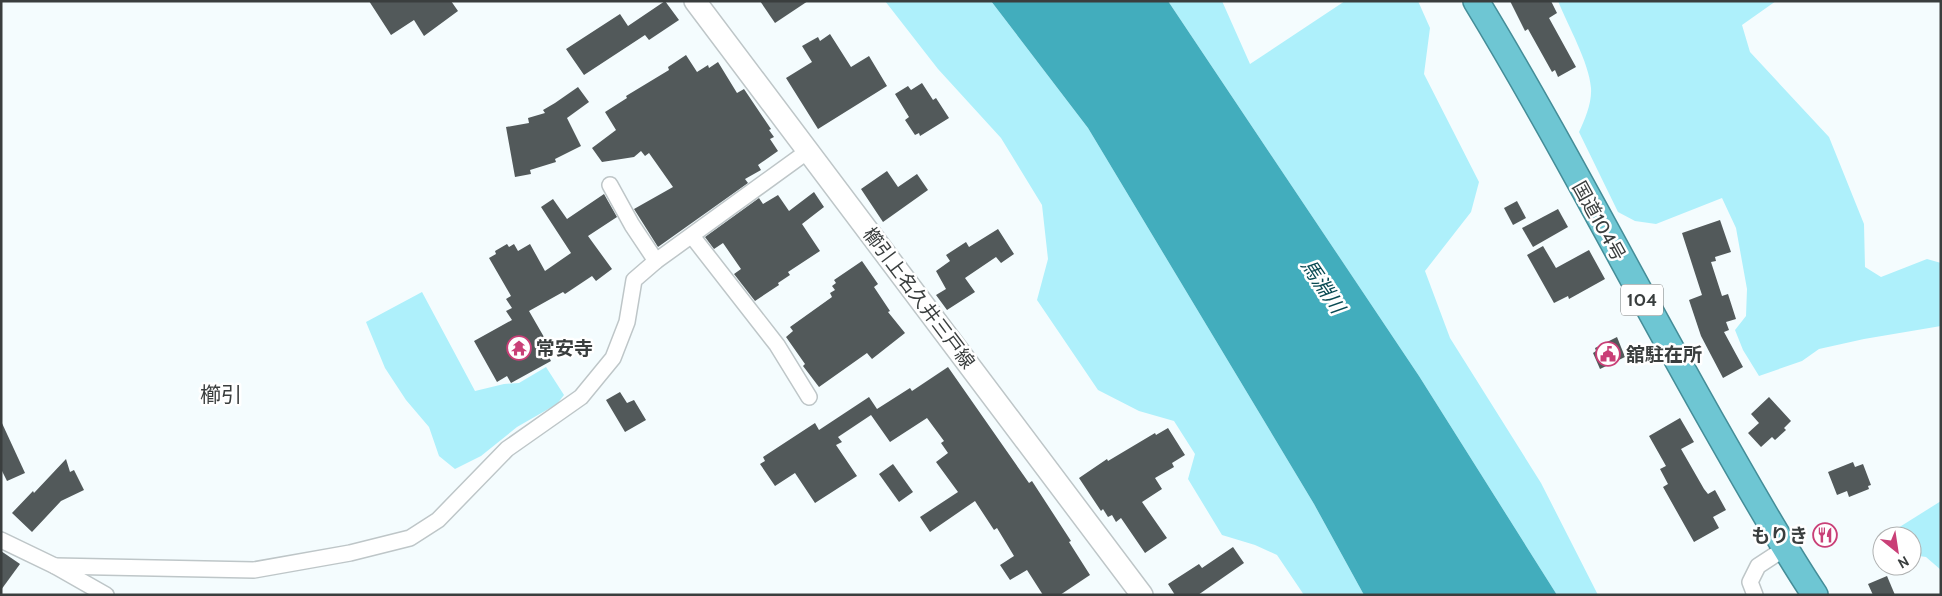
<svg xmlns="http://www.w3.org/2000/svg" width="1942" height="596" viewBox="0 0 1942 596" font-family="Cabin,'Noto Sans JP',sans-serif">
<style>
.green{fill:#aef0fb}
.water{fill:#42adbd}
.building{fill:#52595a}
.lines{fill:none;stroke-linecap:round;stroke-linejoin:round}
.minor-casing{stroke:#bec6c8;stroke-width:18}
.secondary-casing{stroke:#bec6c8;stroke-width:24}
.trunk-casing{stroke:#448d98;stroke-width:28}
.minor{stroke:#fff;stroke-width:15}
.secondary{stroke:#fff;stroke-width:21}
.trunk{stroke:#6ec6d3;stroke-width:25}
.labels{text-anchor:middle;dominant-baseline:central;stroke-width:5;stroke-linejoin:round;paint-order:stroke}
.shield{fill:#fff;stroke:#757878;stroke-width:1}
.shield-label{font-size:18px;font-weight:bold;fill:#3a3e3e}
.street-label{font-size:19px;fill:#3a3e3e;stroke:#fff}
.poi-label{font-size:19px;font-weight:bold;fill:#3a3e3e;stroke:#fff;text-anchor:start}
.water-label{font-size:20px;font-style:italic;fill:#094a53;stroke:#fff}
.quarter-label{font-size:21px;fill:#3a3e3e;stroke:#fff}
</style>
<rect width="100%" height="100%" fill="#f4fcfe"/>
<g class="green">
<polygon points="885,1 991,1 1088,128 1314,504 1364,595 1304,595 1277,555 1255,545 1222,535 1188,479 1195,454 1174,421 1139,411 1098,390 1037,300 1048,259 1042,205 1001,138 938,69"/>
<polygon points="1168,1 1222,1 1250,64 1345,1 1418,1 1430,28 1424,74 1479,182 1471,212 1425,271 1450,338 1541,483 1598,595 1557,595 1419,376"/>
<path d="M 1558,1 L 1776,1 L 1742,25 L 1750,52 L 1829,137 L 1864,224 L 1865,267 L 1881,277 L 1927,259 L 1941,263 L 1941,326 L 1864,339 L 1819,349 L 1802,361 L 1759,376 L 1743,350 L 1735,330 L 1746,316 L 1747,289 L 1736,228 L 1722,198 L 1656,224 L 1635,221 L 1618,212 L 1579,132 C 1585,119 1592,103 1591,88 C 1589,62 1568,26 1558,1 Z"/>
<polygon points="422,292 475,391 504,384 519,383 546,367 564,395 557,404 517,427 481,456 455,469 439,456 429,427 406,400 385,368 366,322"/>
<polygon points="1941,501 1941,570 1926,557 1912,555 1912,536 1890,536 1890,533"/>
</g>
<polygon class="water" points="991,1 1168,1 1419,376 1557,595 1364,595 1314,504 1088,128"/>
<g class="building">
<polygon points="369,1 451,1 458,11 424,36 414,20 391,35"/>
<polygon points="665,1 679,20 649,40 645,35 584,75 566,49 620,14 628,26"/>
<polygon points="760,1 808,1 775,23"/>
<polygon points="1510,1 1551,1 1557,13 1549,18 1576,67 1558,77 1555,70 1552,72 1528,29 1525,31"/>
<polygon points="830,34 851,67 869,56 887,86 818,129 786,78 812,62 802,46 818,37 820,41"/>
<polygon points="686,55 697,72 708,65 709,68 718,62 737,93 744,89 771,129 769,130 774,137 770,139 778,151 758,165 761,170 745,179 748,183 658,247 634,209 673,187 649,153 645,156 641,151 634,157 602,162 592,148 616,130 605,112 627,98 626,96 669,70 668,67"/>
<polygon points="922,83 933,100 936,98 949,118 920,136 919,133 915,135 905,120 909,117 895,94 908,86 911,90"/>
<polygon points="578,87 589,102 567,118 581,146 555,159 556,162 530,170 531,174 515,177 506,127 529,123 528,118 545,113 543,110 555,103"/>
<polygon points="887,171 898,187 917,174 928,190 883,222 861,189"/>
<polygon points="814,192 824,207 802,224 820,251 788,272 790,275 778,283 779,285 755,301 734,274 741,269 723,243 714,249 705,237 759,198 763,204 778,195 789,211"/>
<polygon points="604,194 617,217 588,236 612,269 596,281 592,276 565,294 563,292 529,311 548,344 544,347 551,361 511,383 507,376 497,382 474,341 512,320 506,311 512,308 506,299 511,296 489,258 496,254 495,251 507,244 509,247 514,244 518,251 530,244 545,271 571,253 541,207 553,199 567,219"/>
<polygon points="1517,201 1526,218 1513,225 1504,208"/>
<polygon points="1558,209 1568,227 1533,247 1522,228"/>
<polygon points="1720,220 1731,252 1715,257 1716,261 1711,262 1722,296 1728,294 1736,319 1726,322 1729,330 1724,332 1743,367 1723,378 1701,336 1689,300 1702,295 1682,233"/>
<polygon points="998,229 1014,254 1001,263 996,257 965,278 975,292 947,310 936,295 946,289 936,271 950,261 946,255 966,242 969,247"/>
<polygon points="1543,246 1556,268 1589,250 1605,279 1569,299 1568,296 1554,303 1527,255"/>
<polygon points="862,261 878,284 874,287 890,311 888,312 905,333 872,359 867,353 819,387 803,366 805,364 786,337 793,331 790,327 832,297 830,293 835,290 832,286 836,283 834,280"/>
<polygon points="1617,337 1625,357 1600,369 1593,353 1596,351 1595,348"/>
<polygon points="948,367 1029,483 1032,481 1071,541 1069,542 1090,575 1060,595 1043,595 1027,570 1010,580 1000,565 1014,556 997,528 994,530 975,501 930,532 920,517 958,492 936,462 948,453 941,443 944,441 927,418 890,442 871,415 838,437 842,442 836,445 857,476 815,503 795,473 775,486 760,464 765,461 763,457 815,423 819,430 869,397 877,409 910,388 912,391"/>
<polygon points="620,392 627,403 634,400 646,420 625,432 606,400"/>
<polygon points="1769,397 1791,421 1784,428 1786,430 1775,440 1772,437 1761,447 1748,433 1759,423 1751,414"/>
<polygon points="1680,418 1694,442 1681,449 1704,489 1708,494 1715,490 1726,510 1713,517 1719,528 1694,542 1663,487 1668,484 1660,469 1666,466 1649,436"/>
<polygon points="1,421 25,473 7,481 1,469"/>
<polygon points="1168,428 1185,455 1172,463 1174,467 1155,478 1162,489 1142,502 1167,538 1145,553 1121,518 1116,522 1112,515 1108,517 1103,509 1101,511 1079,478 1107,459 1108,461 1155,433 1156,435"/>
<polygon points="66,459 70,472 74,470 84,490 61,501 32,532 12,513 33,491 34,493"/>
<polygon points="1853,462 1855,467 1863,464 1871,485 1868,486 1869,489 1849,497 1847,491 1837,495 1828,472"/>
<polygon points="893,464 913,492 899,502 879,474"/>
<polygon points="1233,547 1244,563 1198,595 1175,595 1168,584 1199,564 1202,568"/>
<polygon points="1,551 20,564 1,590"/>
<polygon points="1887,576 1895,595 1873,595 1868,584"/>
</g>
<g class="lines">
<g class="minor-casing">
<g id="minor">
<polyline points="610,185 632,225 656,261"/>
<polyline points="692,236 777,345 809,397"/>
<polyline points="1,540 55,566 106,595"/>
<polyline points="55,566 254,570 350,553 410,538 438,520 507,449 581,397 613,358 627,322 634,280 656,261 808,151"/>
<polyline points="1755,595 1750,582 1758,566 1784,549"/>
</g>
</g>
<g class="secondary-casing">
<polyline id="secondary" points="695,1 1142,595"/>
</g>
<g class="trunk-casing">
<path id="trunk" d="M 1476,1 C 1561,141 1635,287 1716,429 C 1748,485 1779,541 1815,595"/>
</g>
<use href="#minor" class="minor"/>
<use href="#secondary" class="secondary"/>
<use href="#trunk" class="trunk"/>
</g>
<defs>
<g id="temple-ring" transform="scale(1.25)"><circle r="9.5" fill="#fff" stroke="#c93f77" stroke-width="1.5"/><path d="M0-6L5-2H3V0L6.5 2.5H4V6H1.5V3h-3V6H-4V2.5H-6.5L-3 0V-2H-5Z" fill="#c93f77"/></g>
<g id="civic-ring" transform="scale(1.25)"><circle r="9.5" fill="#fff" stroke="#c93f77" stroke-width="1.5"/><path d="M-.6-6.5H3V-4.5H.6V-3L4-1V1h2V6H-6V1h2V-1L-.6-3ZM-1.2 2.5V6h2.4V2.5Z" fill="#c93f77"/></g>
<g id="restaurant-ring" transform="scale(1.25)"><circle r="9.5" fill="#fff" stroke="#c93f77" stroke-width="1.5"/><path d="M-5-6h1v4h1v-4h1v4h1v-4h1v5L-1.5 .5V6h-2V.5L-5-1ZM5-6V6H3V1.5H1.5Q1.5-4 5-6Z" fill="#c93f77"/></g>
</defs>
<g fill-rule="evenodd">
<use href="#temple-ring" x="519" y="348"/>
<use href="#civic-ring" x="1608" y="354"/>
<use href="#restaurant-ring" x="1825" y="535"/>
</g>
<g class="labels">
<rect class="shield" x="1621" y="284.5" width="42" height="31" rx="4"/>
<g class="shield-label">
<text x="1642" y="300">104</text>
</g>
<g class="street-label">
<text transform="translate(1599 221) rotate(61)">国道104号</text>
<text transform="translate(919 298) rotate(53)">櫛引上名久井三戸線</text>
</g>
<g class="poi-label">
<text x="536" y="348">常安寺</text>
<text x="1626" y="354">舘駐在所</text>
<text x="1808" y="535" text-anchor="end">もりき</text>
</g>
<g class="water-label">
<text transform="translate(1323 286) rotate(56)">馬淵川</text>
</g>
<g class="quarter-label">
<text x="221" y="394">櫛引</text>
</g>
</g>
<rect width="1942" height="596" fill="none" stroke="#3a3e3e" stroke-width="5"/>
<g transform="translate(1897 551) rotate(150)"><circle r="24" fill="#ffffff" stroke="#b0b2b2"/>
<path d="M0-4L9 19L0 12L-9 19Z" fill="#c93f77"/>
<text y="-8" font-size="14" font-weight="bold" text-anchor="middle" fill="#3a3e3e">N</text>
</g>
</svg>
